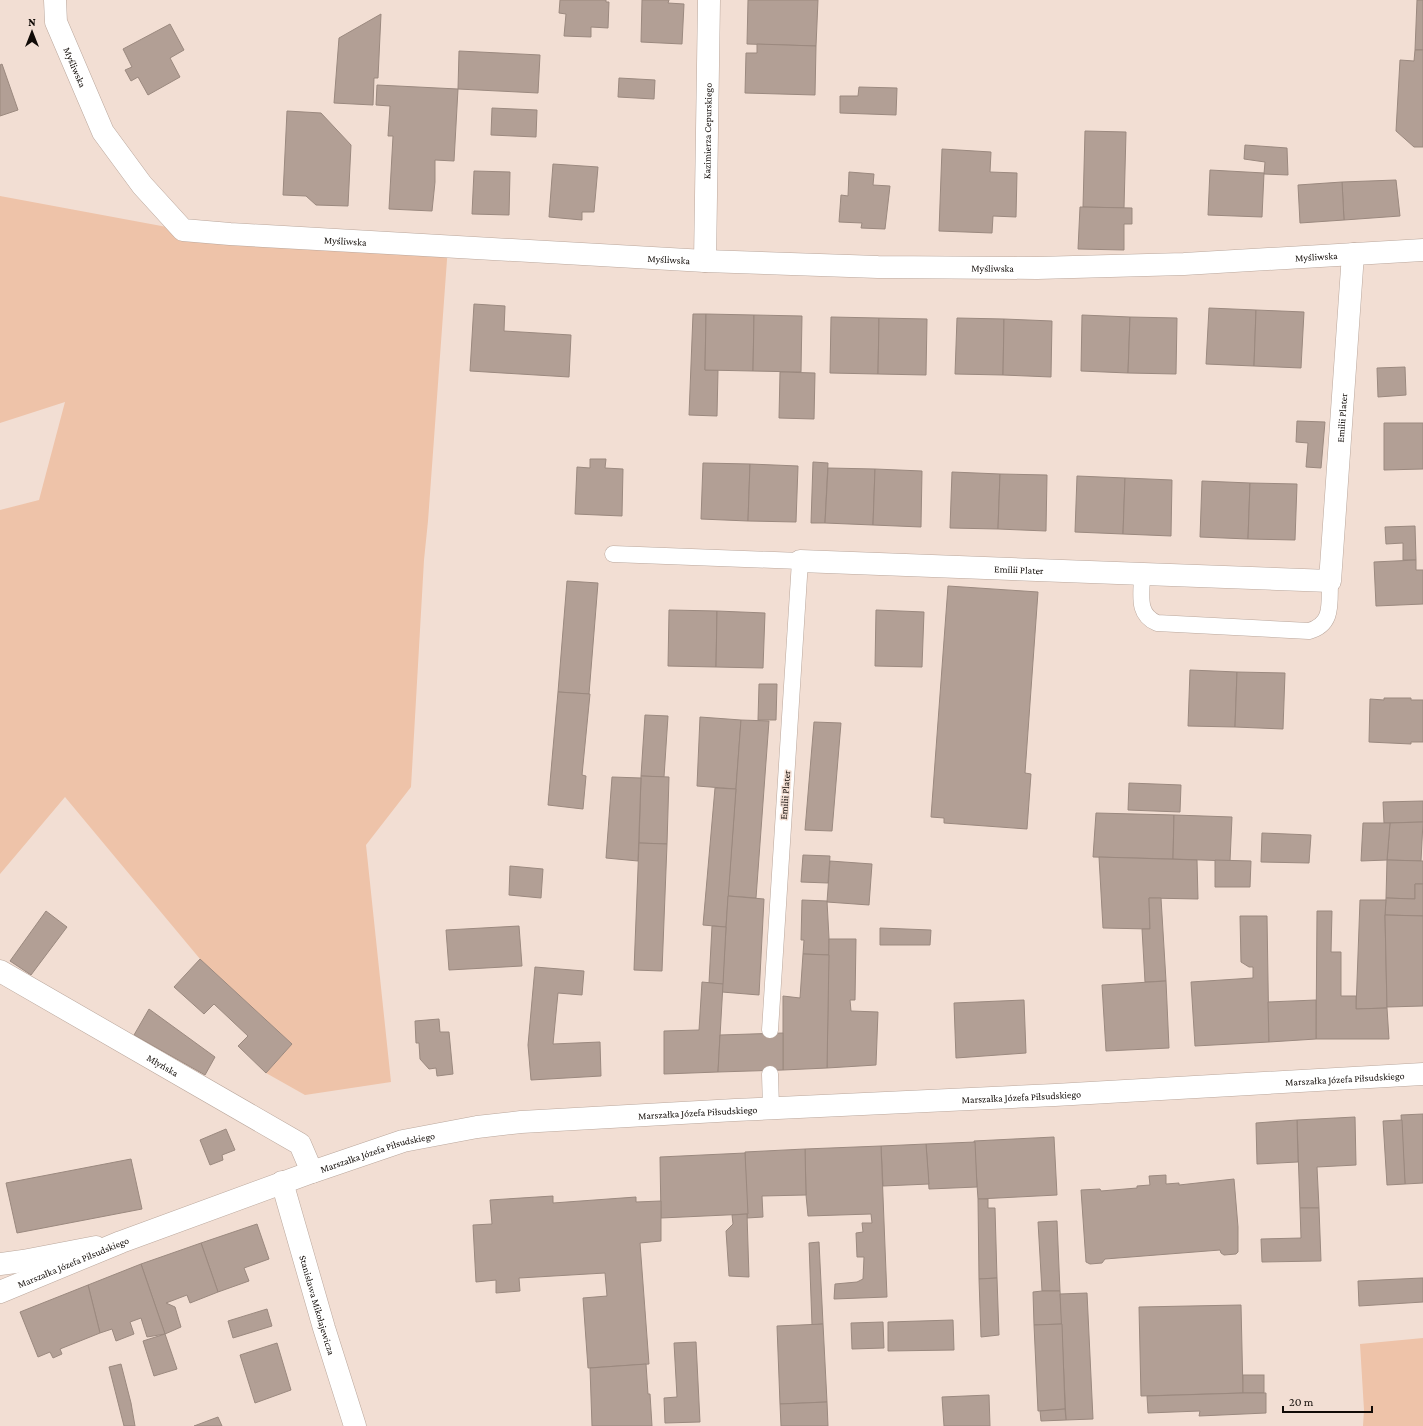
<svg xmlns="http://www.w3.org/2000/svg" width="1423" height="1426" viewBox="0 0 1423 1426" font-family="'Crimson Pro',serif">
<style>
.green{fill:#eec3a9}
.building{fill:#b29f95;stroke:#9b897f}
.lines{fill:none;stroke-linecap:round;stroke-linejoin:round}
.lane-casing{stroke:#baa79c;stroke-width:17}
.street-casing{stroke:#baa79c;stroke-width:23}
.secondary-casing{stroke:#baa79c;stroke-width:23}
.lane{stroke:#fff;stroke-width:16}
.street{stroke:#fff;stroke-width:22}
.secondary{stroke:#fff;stroke-width:22}
.labels{text-anchor:middle;dominant-baseline:central;stroke-width:3;stroke-linejoin:round;paint-order:stroke}
.street-label{font-size:10px;fill:#110b07;stroke:#f2ded3}
</style>
<rect width="100%" height="100%" fill="#f2ded3"/>
<g class="green">
<polygon points="0,196 183,230 448,246 428,521 424,560 411,787 366,845 391,1082 305,1095 266,1073 292,1044 200,959 65,797 0,874 0,510 39,500 65,402 0,423"/>
<polygon points="1423,1338 1423,1426 1363,1426 1364,1410 1360,1344"/>
</g>
<g class="building">
<polygon points="560,0 606,0 606,2 609,2 608,28 591,27 591,37 564,36 566,14 559,13"/>
<polygon points="642,0 669,0 668,3 684,4 682,44 641,42"/>
<polygon points="748,0 818,0 816,46 747,44"/>
<polygon points="1417,0 1423,0 1423,50 1415,50"/>
<polygon points="381,14 378,78 374,78 373,105 334,103 339,38"/>
<polygon points="170,24 184,50 170,58 180,77 148,95 138,77 131,81 125,70 132,67 123,49"/>
<polygon points="757,44 816,46 815,95 745,93 746,53 757,53"/>
<polygon points="1415,50 1423,50 1423,147 1414,147 1396,131 1400,60 1414,61"/>
<polygon points="459,51 540,55 538,93 458,89"/>
<polygon points="2,64 18,110 0,116 0,65"/>
<polygon points="619,78 655,80 654,99 618,97"/>
<polygon points="377,85 458,89 454,161 435,160 435,182 432,211 389,209 393,136 388,136 390,106 376,105"/>
<polygon points="859,87 897,88 896,115 840,113 840,96 858,96"/>
<polygon points="492,108 537,110 536,137 491,135"/>
<polygon points="287,111 321,113 351,145 348,206 316,205 306,196 283,195"/>
<polygon points="1085,131 1126,132 1124,208 1083,207"/>
<polygon points="1245,145 1287,148 1288,175 1264,174 1265,162 1244,159"/>
<polygon points="942,149 991,152 990,172 1017,173 1016,217 993,216 992,233 939,231"/>
<polygon points="553,164 598,167 594,212 582,212 582,220 549,217"/>
<polygon points="1210,170 1264,173 1262,217 1208,215"/>
<polygon points="474,171 510,172 509,215 472,214"/>
<polygon points="849,172 874,174 873,185 890,186 885,229 861,228 862,223 839,222 841,195 848,196"/>
<polygon points="1396,180 1400,216 1344,220 1342,182"/>
<polygon points="1342,182 1344,220 1300,223 1298,185"/>
<polygon points="1080,207 1132,208 1132,224 1124,224 1124,250 1078,249"/>
<polygon points="474,304 505,306 504,331 571,335 569,377 470,371"/>
<polygon points="1209,308 1256,310 1254,366 1206,364"/>
<polygon points="1256,310 1304,312 1301,368 1254,366"/>
<polygon points="693,314 706,314 705,370 718,370 717,416 689,415"/>
<polygon points="706,314 754,315 753,371 705,370"/>
<polygon points="754,315 802,316 801,372 753,371"/>
<polygon points="1082,315 1130,317 1128,373 1081,371"/>
<polygon points="831,317 879,318 878,374 830,373"/>
<polygon points="1130,317 1177,318 1176,374 1128,373"/>
<polygon points="879,318 927,319 926,375 878,374"/>
<polygon points="957,318 1004,319 1003,375 955,374"/>
<polygon points="1004,319 1052,321 1051,377 1003,375"/>
<polygon points="1405,367 1406,395 1378,397 1377,368"/>
<polygon points="780,372 815,373 814,419 779,418"/>
<polygon points="1297,421 1325,422 1321,468 1306,467 1308,443 1296,442"/>
<polygon points="1384,423 1423,423 1423,469 1384,470"/>
<polygon points="590,459 606,459 605,468 623,469 622,516 575,514 577,467 590,468"/>
<polygon points="813,462 828,463 825,523 811,523"/>
<polygon points="703,463 750,464 748,521 701,519"/>
<polygon points="750,464 798,466 796,522 748,521"/>
<polygon points="828,468 875,469 873,525 825,523"/>
<polygon points="875,469 922,471 921,527 873,525"/>
<polygon points="952,472 1000,474 998,529 950,528"/>
<polygon points="1000,474 1047,475 1046,531 998,529"/>
<polygon points="1077,476 1125,478 1123,534 1075,532"/>
<polygon points="1125,478 1172,480 1171,536 1123,534"/>
<polygon points="1202,481 1250,483 1248,539 1200,537"/>
<polygon points="1250,483 1297,484 1295,540 1248,539"/>
<polygon points="1415,526 1416,560 1403,560 1403,543 1386,544 1385,527"/>
<polygon points="1416,560 1416,570 1423,570 1423,604 1376,606 1374,562"/>
<polygon points="567,581 598,583 589,694 558,692"/>
<polygon points="948,586 1038,592 1025,773 1031,774 1027,829 944,823 944,818 931,817"/>
<polygon points="669,610 717,611 716,667 668,666"/>
<polygon points="876,610 924,612 922,667 875,666"/>
<polygon points="717,611 765,613 763,668 716,667"/>
<polygon points="1190,670 1237,672 1235,727 1188,726"/>
<polygon points="1237,672 1285,673 1283,729 1235,727"/>
<polygon points="759,684 777,684 776,720 758,720"/>
<polygon points="558,692 590,694 582,775 586,776 583,809 548,805"/>
<polygon points="1384,698 1411,698 1411,700 1423,700 1423,742 1411,742 1411,744 1369,742 1370,699 1384,700"/>
<polygon points="645,715 668,716 664,777 641,776"/>
<polygon points="700,717 741,720 736,789 697,786"/>
<polygon points="741,720 769,721 756,898 728,896"/>
<polygon points="814,722 841,723 832,831 805,830"/>
<polygon points="641,776 669,777 667,844 639,843"/>
<polygon points="612,777 641,778 638,861 606,858"/>
<polygon points="1129,783 1181,785 1180,812 1128,810"/>
<polygon points="715,788 736,789 726,927 703,925"/>
<polygon points="1423,801 1423,822 1384,823 1383,802"/>
<polygon points="1096,813 1174,815 1173,859 1093,857"/>
<polygon points="1174,815 1232,817 1230,861 1173,859"/>
<polygon points="1423,822 1421,861 1387,860 1390,823"/>
<polygon points="1363,823 1390,823 1387,860 1361,861"/>
<polygon points="1262,833 1311,835 1309,863 1261,862"/>
<polygon points="639,843 667,844 662,971 634,970"/>
<polygon points="803,855 830,856 828,883 801,882"/>
<polygon points="1099,857 1197,860 1198,899 1149,898 1150,929 1103,928"/>
<polygon points="1215,860 1251,861 1250,887 1215,887"/>
<polygon points="1387,860 1423,861 1423,884 1415,884 1415,899 1386,898"/>
<polygon points="830,861 872,864 869,905 827,902"/>
<polygon points="510,866 543,869 541,898 509,895"/>
<polygon points="1415,884 1423,884 1423,916 1385,915 1386,898 1415,899"/>
<polygon points="728,896 764,899 759,995 722,992"/>
<polygon points="1149,898 1161,898 1166,981 1145,982 1142,929 1150,929"/>
<polygon points="802,900 827,901 829,938 829,955 803,954 804,940 801,940"/>
<polygon points="1360,900 1386,900 1385,915 1387,1008 1356,1009"/>
<polygon points="46,911 67,927 31,975 10,961"/>
<polygon points="1317,911 1332,911 1331,952 1341,952 1341,996 1356,996 1356,1009 1387,1008 1389,1039 1316,1039"/>
<polygon points="1385,915 1423,916 1423,1006 1387,1007"/>
<polygon points="1240,916 1267,916 1269,1042 1195,1046 1191,982 1253,978 1253,967 1249,967 1241,962"/>
<polygon points="519,926 522,966 449,970 446,930"/>
<polygon points="712,926 726,927 723,984 709,983"/>
<polygon points="880,928 931,930 930,945 880,945"/>
<polygon points="829,939 856,939 855,1000 850,1000 851,1011 878,1012 876,1065 827,1068"/>
<polygon points="803,954 829,955 827,1068 783,1070 783,996 800,998"/>
<polygon points="200,959 292,1044 266,1073 238,1046 248,1036 214,1004 204,1014 174,987"/>
<polygon points="535,967 584,971 582,995 558,993 553,1044 600,1042 601,1076 531,1080 528,1045"/>
<polygon points="1166,981 1169,1048 1106,1051 1102,985"/>
<polygon points="702,982 723,984 718,1072 664,1074 664,1031 699,1030"/>
<polygon points="1024,1000 1026,1053 956,1058 954,1003"/>
<polygon points="1316,1000 1316,1039 1269,1042 1268,1002"/>
<polygon points="149,1009 215,1057 205,1075 134,1035"/>
<polygon points="439,1019 440,1032 449,1032 453,1074 437,1076 436,1068 429,1069 420,1059 419,1043 416,1043 415,1021"/>
<polygon points="783,1033 783,1070 718,1072 720,1035"/>
<polygon points="1423,1114 1423,1183 1405,1184 1401,1115"/>
<polygon points="1355,1117 1356,1165 1317,1167 1319,1208 1300,1208 1297,1120"/>
<polygon points="1297,1120 1298,1162 1257,1164 1256,1123"/>
<polygon points="1402,1120 1405,1184 1387,1185 1383,1121"/>
<polygon points="226,1129 235,1150 222,1155 223,1160 210,1165 200,1140"/>
<polygon points="1054,1137 1057,1195 978,1199 974,1141"/>
<polygon points="975,1142 977,1187 929,1189 926,1144"/>
<polygon points="926,1144 929,1184 883,1186 881,1146"/>
<polygon points="881,1146 887,1297 834,1299 835,1284 857,1282 863,1279 864,1257 857,1257 856,1233 863,1232 862,1223 872,1223 871,1214 808,1216 806,1195 805,1149"/>
<polygon points="805,1149 806,1195 762,1196 763,1217 747,1218 745,1152"/>
<polygon points="745,1153 748,1214 661,1218 660,1157"/>
<polygon points="131,1159 142,1209 17,1233 6,1183"/>
<polygon points="1166,1175 1166,1184 1179,1183 1179,1185 1234,1179 1238,1227 1238,1252 1236,1254 1224,1255 1221,1253 1220,1250 1105,1259 1102,1263 1090,1264 1086,1262 1081,1190 1100,1189 1101,1191 1137,1188 1137,1186 1150,1185 1149,1176"/>
<polygon points="553,1196 553,1203 636,1197 636,1202 661,1201 661,1241 640,1243 649,1364 588,1368 583,1298 607,1296 605,1273 519,1278 520,1291 496,1293 496,1280 476,1282 473,1225 492,1224 490,1200"/>
<polygon points="978,1199 988,1199 988,1208 995,1208 997,1278 979,1279"/>
<polygon points="1300,1208 1319,1208 1321,1261 1262,1262 1261,1239 1301,1238"/>
<polygon points="747,1214 749,1277 729,1276 726,1231 733,1224 732,1215"/>
<polygon points="1057,1221 1060,1291 1042,1291 1038,1222"/>
<polygon points="257,1224 269,1259 244,1268 249,1281 218,1292 201,1243"/>
<polygon points="819,1242 823,1324 812,1325 809,1243"/>
<polygon points="201,1243 218,1292 190,1303 187,1295 166,1303 175,1307 181,1327 165,1334 141,1264"/>
<polygon points="141,1264 165,1334 147,1337 141,1318 130,1322 134,1334 116,1341 112,1329 100,1333 88,1285"/>
<polygon points="997,1278 999,1335 981,1337 979,1279"/>
<polygon points="1422,1278 1423,1278 1423,1302 1359,1306 1358,1281"/>
<polygon points="88,1285 100,1333 60,1349 62,1354 53,1358 50,1352 38,1357 20,1312"/>
<polygon points="1042,1291 1060,1291 1062,1324 1034,1325 1033,1292"/>
<polygon points="1087,1293 1093,1419 1066,1420 1060,1294"/>
<polygon points="1241,1305 1243,1393 1141,1396 1139,1307"/>
<polygon points="267,1309 272,1326 233,1338 228,1321"/>
<polygon points="953,1320 954,1350 888,1351 888,1322"/>
<polygon points="883,1322 884,1348 852,1349 851,1323"/>
<polygon points="823,1324 827,1402 780,1404 777,1326"/>
<polygon points="1062,1324 1065,1409 1038,1411 1034,1325"/>
<polygon points="165,1334 177,1369 154,1376 143,1341"/>
<polygon points="696,1342 700,1422 665,1423 664,1398 677,1397 674,1343"/>
<polygon points="277,1343 291,1390 255,1403 240,1355"/>
<polygon points="121,1364 131,1403 135,1426 124,1426 109,1367"/>
<polygon points="646,1364 648,1394 650,1394 652,1426 592,1426 590,1368"/>
<rect x="1243" y="1375" width="21" height="18"/>
<polygon points="1243,1393 1266,1393 1266,1413 1199,1416 1200,1411 1148,1413 1147,1396"/>
<polygon points="989,1395 990,1426 944,1426 942,1397"/>
<polygon points="827,1402 828,1426 781,1426 780,1404"/>
<polygon points="1065,1409 1066,1420 1041,1421 1040,1411"/>
<polygon points="218,1417 222,1426 194,1426"/>
</g>
<g class="lines">
<g class="lane-casing">
<g id="lane">
<polyline points="613,554 800,561 770,1030"/>
<path d="M 1142,574 C 1142,594 1136,614 1157,623 L 1309,631 C 1334,624 1329,603 1330,581"/>
<polyline points="770,1074 771,1108"/>
</g>
</g>
<g class="street-casing">
<g id="street">
<path id="s1" d="M 55,0 L 56,22 L 103,132 L 142,185 L 183,230 L 230,234 L 705,261 L 878,267 L 1037,268 L 1184,264 L 1423,250"/>
<path id="s2" d="M 705,261 L 709,0"/>
<path id="s3" d="M 800,561 L 1330,581 L 1353,254"/>
<path id="s4" d="M 0,971 L 300,1144 L 312,1172"/>
<path id="s5" d="M 282,1182 L 324,1328 L 355,1426"/>
<polyline points="0,1264 23,1261 96,1247"/>
</g>
</g>
<g class="secondary-casing">
<g id="secondary">
<path id="s6" d="M 0,1292 L 121,1242 L 312,1172 L 403,1141 L 477,1127 L 521,1122 L 735,1110 L 1055,1095 L 1423,1074"/>
</g>
</g>
<use href="#lane" class="lane"/>
<use href="#street" class="street"/>
<use href="#secondary" class="secondary"/>
</g>
<g class="labels">
<g class="street-label">
<text stroke="none"><textPath href="#s1" startOffset="71">Myśliwska</textPath></text>
<text stroke="none"><textPath href="#s2" startOffset="130">Kazimierza Cepurskiego</textPath></text>
<text stroke="none"><textPath href="#s1" startOffset="431">Myśliwska</textPath></text>
<text stroke="none"><textPath href="#s1" startOffset="1403">Myśliwska</textPath></text>
<text stroke="none"><textPath href="#s1" startOffset="755">Myśliwska</textPath></text>
<text stroke="none"><textPath href="#s1" startOffset="1079">Myśliwska</textPath></text>
<text stroke="none"><textPath href="#s3" startOffset="694">Emilii Plater</textPath></text>
<text stroke="none"><textPath href="#s3" startOffset="219">Emilii Plater</textPath></text>
<text transform="translate(785 795) rotate(-86)">Emilii Plater</text>
<text stroke="none"><textPath href="#s4" startOffset="188">Młyńska</textPath></text>
<text stroke="none"><textPath href="#s6" startOffset="1375">Marszałka Józefa Piłsudskiego</textPath></text>
<text stroke="none"><textPath href="#s6" startOffset="1051">Marszałka Józefa Piłsudskiego</textPath></text>
<text stroke="none"><textPath href="#s6" startOffset="727">Marszałka Józefa Piłsudskiego</textPath></text>
<text stroke="none"><textPath href="#s6" startOffset="403">Marszałka Józefa Piłsudskiego</textPath></text>
<text stroke="none"><textPath href="#s6" startOffset="79">Marszałka Józefa Piłsudskiego</textPath></text>
<text stroke="none"><textPath href="#s5" startOffset="128">Stanisława Mikołajewicza</textPath></text>
</g>
</g>
<g transform="translate(32 32)" stroke="#f2ded3" stroke-width="3" paint-order="stroke">
<path d="M0-3L7 15L0 10L-7 15Z" fill="#110b07"/>
<text y="-6" font-size="11" font-weight="bold" text-anchor="middle" fill="#110b07">N</text>
</g>
<path d="M1283 1406v6h89v-6" fill="none" stroke="#110b07" stroke-width="2"/>
<text x="1289" y="1406" font-size="12" fill="#110b07" stroke="#f2ded3" stroke-width="3" paint-order="stroke">20 m</text>
</svg>
